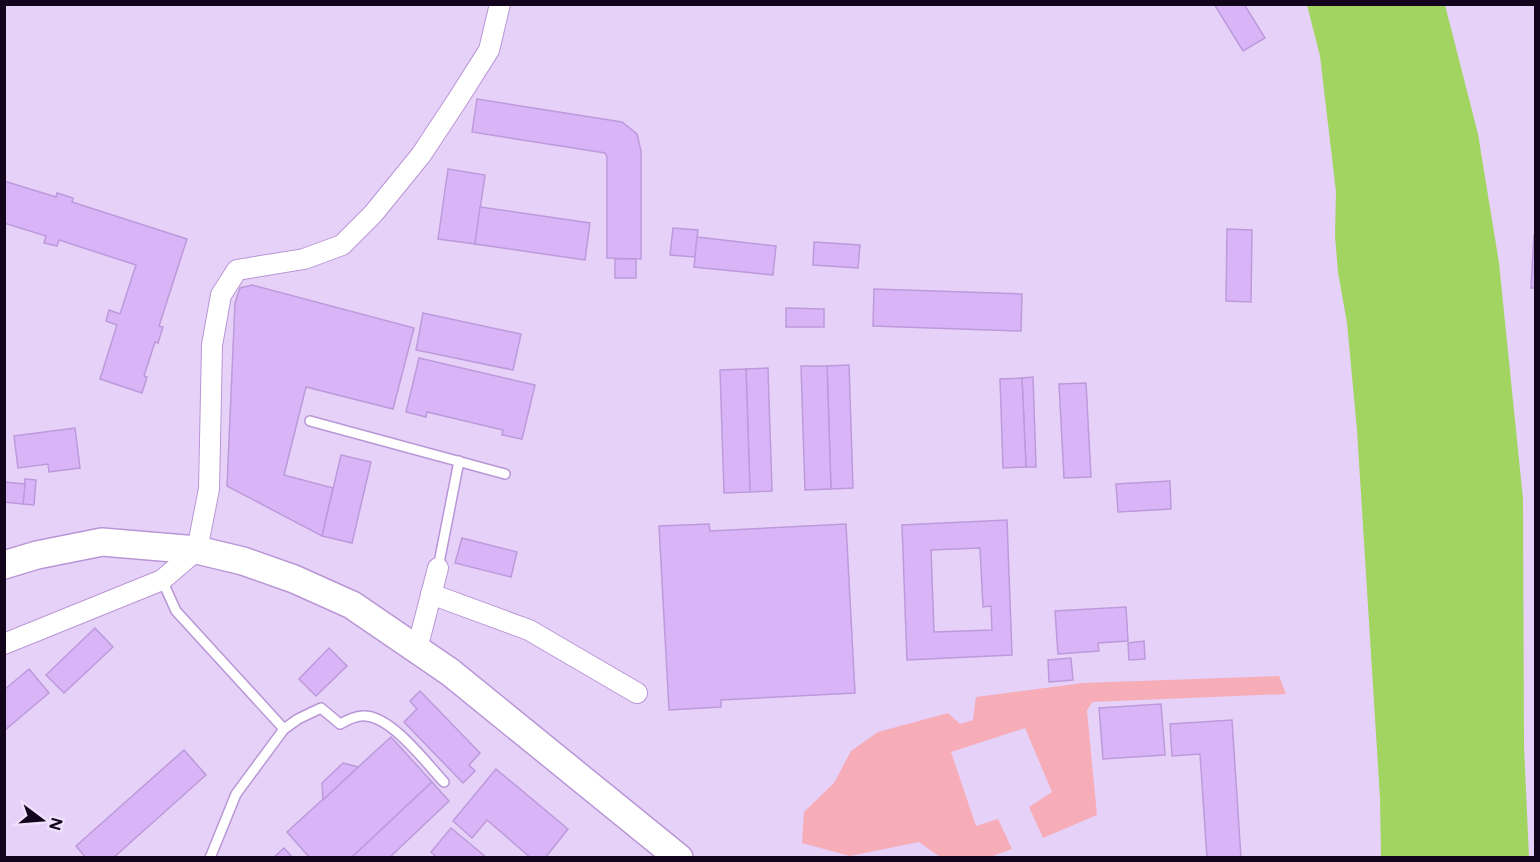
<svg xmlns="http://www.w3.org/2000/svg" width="1540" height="862" viewBox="0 0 1540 862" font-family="Figtree,sans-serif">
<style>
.green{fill:#f6adb8}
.water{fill:#a2d461}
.building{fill:#d9b5f7;stroke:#bd9adb;stroke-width:1.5;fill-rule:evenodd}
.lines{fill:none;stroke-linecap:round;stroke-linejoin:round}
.service-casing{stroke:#b996d6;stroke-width:12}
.minor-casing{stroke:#b996d6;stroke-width:22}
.secondary-casing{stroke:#b996d6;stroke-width:30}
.service{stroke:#fff;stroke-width:9}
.minor{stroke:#fff;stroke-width:20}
.secondary{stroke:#fff;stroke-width:27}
</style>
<rect width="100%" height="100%" fill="#e6d1f9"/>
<polygon class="green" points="1279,676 1286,694 1092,702 1087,711 1097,815 1043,838 1029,807 1052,792 1025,728 951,752 976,826 998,819 1012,849 990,857 940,857 919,842 850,856 802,843 804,812 834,783 851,751 878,732 948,713 960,724 973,720 976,697 1083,683"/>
<polygon class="water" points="1307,5 1445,5 1478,134 1499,263 1523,499 1524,746 1529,857 1381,857 1380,798 1357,430 1347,323 1338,272 1335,236 1336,192 1320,56"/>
<g class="building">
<polygon points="1214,4 1244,4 1265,38 1243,51"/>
<polygon points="477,99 622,122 637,134 641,151 641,259 607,258 607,157 605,153 472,132"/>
<polygon points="448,169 485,175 475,244 438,239"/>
<polygon points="4,181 56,197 57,193 73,198 72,202 187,239 159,326 163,327 158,343 155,342 144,376 147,377 142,393 100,379 117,325 106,321 109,310 120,314 136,265 59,240 57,246 44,243 46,236 4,223"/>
<polygon points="480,207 590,223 585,260 475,244"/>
<polygon points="673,228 698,230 695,257 670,255"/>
<polygon points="1227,229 1252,230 1251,302 1226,301"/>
<polygon points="1534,235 1536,235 1536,288 1531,288"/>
<polygon points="697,237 776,246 773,275 694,267"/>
<polygon points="814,242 860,245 858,268 813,265"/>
<rect x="615" y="259" width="21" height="19"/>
<polygon points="252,285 414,328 393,409 306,387 284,475 333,488 322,536 227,486 235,303 240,288"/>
<polygon points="874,289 1022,294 1021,331 873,326"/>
<polygon points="786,308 824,309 824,327 786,327"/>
<polygon points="423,313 521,334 513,370 416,350"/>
<polygon points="419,358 535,385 522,439 502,435 503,430 427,412 426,417 406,412"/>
<polygon points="849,365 853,488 831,489 827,366"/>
<polygon points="801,366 827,366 831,489 805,490"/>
<polygon points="768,368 772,491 750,492 746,369"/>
<polygon points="746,369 750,492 724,493 720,370"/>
<polygon points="1033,377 1036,467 1026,467 1022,378"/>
<polygon points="1022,378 1026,467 1003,468 1000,379"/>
<polygon points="1086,383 1091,477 1064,478 1059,384"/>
<polygon points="75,428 80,468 49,472 48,464 18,468 14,436"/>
<polygon points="341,455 371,462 352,543 322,536"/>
<polygon points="25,479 36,480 34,505 23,504"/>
<polygon points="1170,481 1171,509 1118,512 1116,484"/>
<polygon points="4,482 25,484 23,504 4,502"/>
<path d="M 1007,520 L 1012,655 L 907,660 L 902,525 ZM 980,548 L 983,607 L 991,606 L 992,630 L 934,632 L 931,550 Z"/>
<polygon points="709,524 710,531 846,524 855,693 721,700 721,707 669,710 659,526"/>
<polygon points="462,538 517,552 511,577 455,563"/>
<polygon points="1126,607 1128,641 1098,643 1099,651 1058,654 1055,611"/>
<polygon points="95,628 113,647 64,693 46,675"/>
<polygon points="1144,641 1145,659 1129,660 1128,643"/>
<polygon points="329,648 347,666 316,696 299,679"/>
<polygon points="1071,658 1073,680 1049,682 1048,660"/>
<polygon points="29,669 49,693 4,731 4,690"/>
<polygon points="420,691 480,753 469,765 475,771 463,783 404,722 417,709 410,701"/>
<polygon points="1161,704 1165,755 1103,759 1099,708"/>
<polygon points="1232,720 1241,858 1207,858 1200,754 1172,756 1170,724"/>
<polygon points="391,737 432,782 351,858 310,858 287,832"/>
<polygon points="184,750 206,775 113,858 86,858 76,846"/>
<polygon points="343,763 358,767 323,800 322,783"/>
<polygon points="496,769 568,829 545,858 531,858 487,820 472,838 453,821"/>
<polygon points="432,782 449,801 389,858 351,858"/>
<polygon points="451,828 487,858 437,858 431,852"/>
<polygon points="284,848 293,858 273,858"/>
</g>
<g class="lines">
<g class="service-casing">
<g id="service">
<polyline points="310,421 505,474"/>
<polyline points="438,568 459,461"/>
<polyline points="162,580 176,611 284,729"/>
<path d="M 210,858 L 236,794 L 284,729 L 298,719 L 321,708 L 340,724 C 347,720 357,715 366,716 C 393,718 427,764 444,782"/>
</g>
</g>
<g class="minor-casing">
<g id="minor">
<polyline points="431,594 529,630 637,693"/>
<polyline points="4,644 162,580 197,550 209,489 212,345 221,295 237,270 304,259 342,245 373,214 421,155 458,99 489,50 500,4"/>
<polyline points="417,649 438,568"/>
</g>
</g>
<g class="secondary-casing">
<polyline id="secondary" points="4,565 37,555 102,542 197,550 243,561 294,579 352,605 450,672 679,858"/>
</g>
<use href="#service" class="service"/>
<use href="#minor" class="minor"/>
<use href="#secondary" class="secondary"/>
</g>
<rect width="1540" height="862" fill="none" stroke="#12051b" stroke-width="12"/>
<g transform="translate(42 820) rotate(106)" stroke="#f0e1fd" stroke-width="4.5" paint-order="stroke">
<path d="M0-4.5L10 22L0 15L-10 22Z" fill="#12051b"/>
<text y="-9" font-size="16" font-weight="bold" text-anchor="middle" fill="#12051b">N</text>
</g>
</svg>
